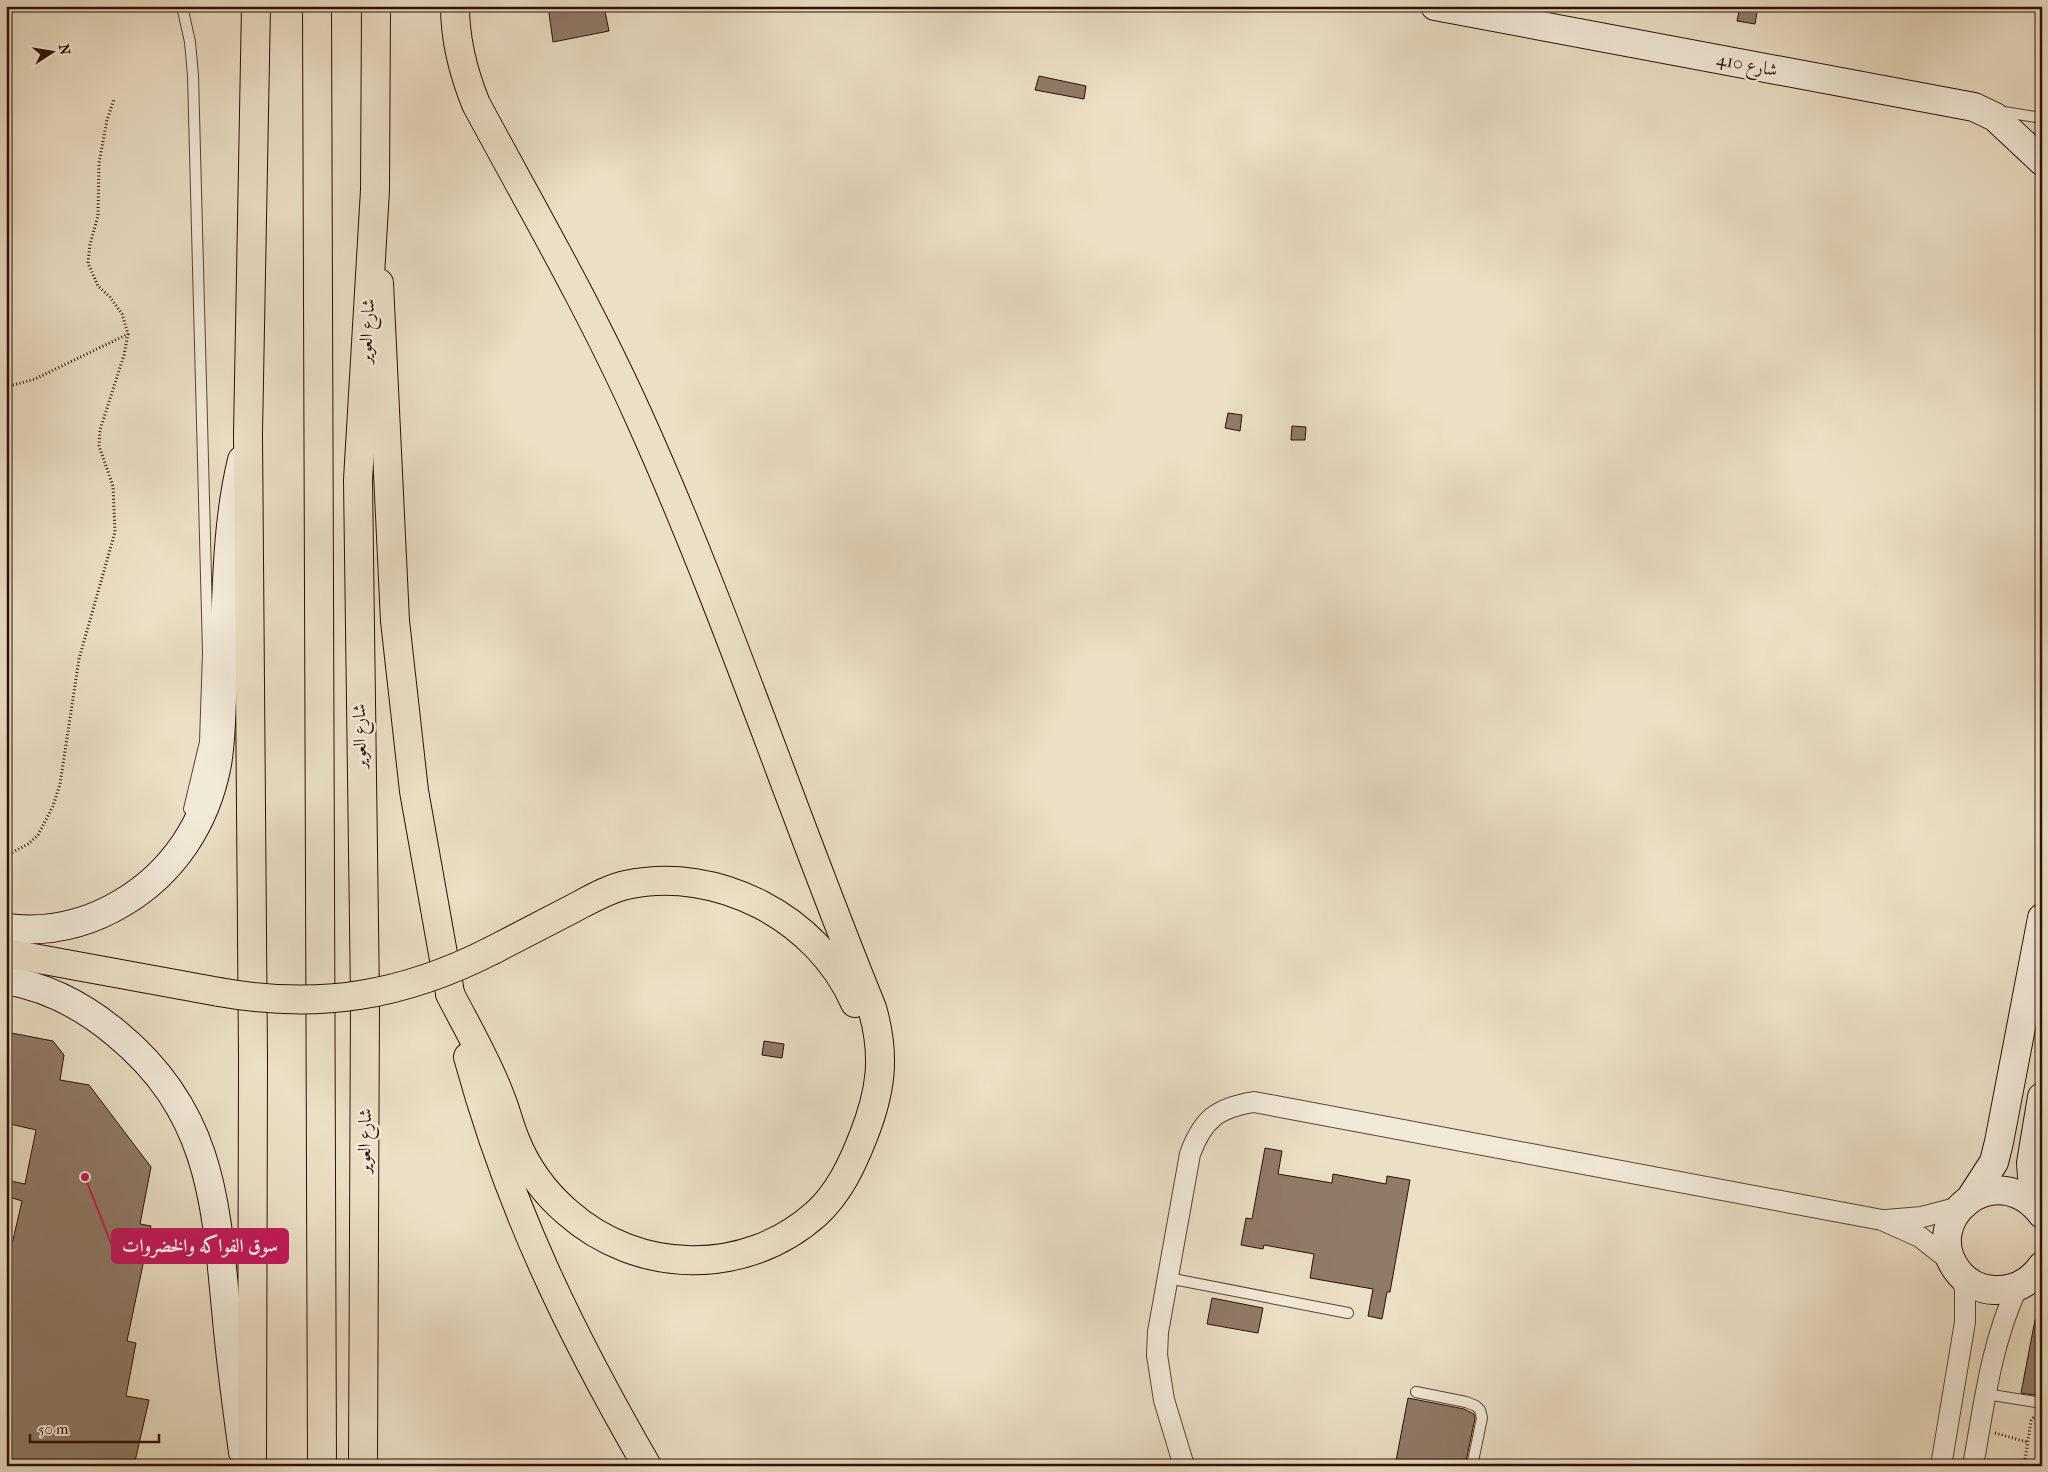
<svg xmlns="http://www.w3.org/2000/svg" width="2048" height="1472" viewBox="0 0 2048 1472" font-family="'IM FELL French Canon',Amiri,serif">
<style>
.building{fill:#907b68;stroke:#2e0f04}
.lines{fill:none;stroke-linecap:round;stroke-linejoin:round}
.lane-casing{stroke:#5d4334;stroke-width:12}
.street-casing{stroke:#5d4334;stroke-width:22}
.secondary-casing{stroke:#2e0f04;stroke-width:30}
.primary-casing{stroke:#2e0f04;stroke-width:30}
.highway-casing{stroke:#2e0f04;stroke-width:30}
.path{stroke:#2e0f04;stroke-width:3;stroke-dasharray:1 2.5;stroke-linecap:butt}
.lane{stroke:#f2ead9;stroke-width:10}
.street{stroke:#f2ead9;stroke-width:20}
.secondary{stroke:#f2ead9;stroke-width:28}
.primary{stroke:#ebdfc5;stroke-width:28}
.highway{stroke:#ebdfc5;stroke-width:28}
.primary-bridge-casing{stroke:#2e0f04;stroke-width:30;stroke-linecap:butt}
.primary-bridge{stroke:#ebdfc5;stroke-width:28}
.labels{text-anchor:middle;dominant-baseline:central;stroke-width:5;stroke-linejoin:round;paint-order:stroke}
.street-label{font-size:18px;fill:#2e0f04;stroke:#f2ead9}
.leader{fill:none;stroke:#c2185b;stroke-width:2}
.callout-dot{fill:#c2185b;stroke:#f2ead9;stroke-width:2}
.callout{fill:#c2185b;stroke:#c2185b;stroke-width:2}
.callout-label{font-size:19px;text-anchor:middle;font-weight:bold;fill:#fff}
</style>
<rect width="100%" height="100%" fill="#ebdfc5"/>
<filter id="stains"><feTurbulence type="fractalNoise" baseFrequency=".004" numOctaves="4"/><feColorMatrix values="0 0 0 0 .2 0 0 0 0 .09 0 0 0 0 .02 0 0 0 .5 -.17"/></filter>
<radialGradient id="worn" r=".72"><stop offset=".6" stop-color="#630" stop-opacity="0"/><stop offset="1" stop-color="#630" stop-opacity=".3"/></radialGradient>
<g class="building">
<polygon points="548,6 604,6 609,31 553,42"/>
<polygon points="1740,6 1758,6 1755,24 1737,21"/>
<polygon points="1039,76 1086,86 1084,99 1035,90"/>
<polygon points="1228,413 1242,415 1240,431 1225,428"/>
<polygon points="1292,426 1306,427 1305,440 1291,440"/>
<polygon points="6,1032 53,1041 64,1055 60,1080 89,1085 151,1167 140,1224 151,1226 127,1341 136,1343 126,1396 149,1400 134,1466 6,1466 6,1270 22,1201 6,1196 6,1180 25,1184 36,1130 6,1123"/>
<polygon points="764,1041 784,1044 782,1058 762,1055"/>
<polygon points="1265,1148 1282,1151 1278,1174 1332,1183 1333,1174 1386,1184 1387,1176 1410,1180 1390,1292 1387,1292 1382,1319 1368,1316 1373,1289 1310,1278 1314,1254 1264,1245 1263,1249 1241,1245 1246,1218 1252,1219"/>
<polygon points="1212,1298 1263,1308 1258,1333 1207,1324"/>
<polygon points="2035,1320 2042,1320 2042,1396 2021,1393"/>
<polygon points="1408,1398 1464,1409 1474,1414 1475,1418 1465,1466 1395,1466"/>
</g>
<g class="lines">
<g class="lane-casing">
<g id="lane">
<polyline points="182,6 190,42 193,75 208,653 205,742 189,809"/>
<polyline points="1998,111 2042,118"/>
<polyline points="1168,1278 1348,1313"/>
<polyline points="1416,1392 1466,1402 1476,1406 1480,1410 1482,1418 1472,1466"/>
<polyline points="1986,1394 2042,1403"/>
</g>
</g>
<g class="street-casing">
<g id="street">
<polyline points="1886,1220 1922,1217 1960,1207"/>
<path d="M 1184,1466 L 1164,1400 L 1157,1355 L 1158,1332 L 1190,1154 C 1203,1119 1217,1108 1254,1102 L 1882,1220 L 1920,1237 L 1952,1262"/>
<polyline points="1941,1466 1965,1322 1965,1291 1962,1276"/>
<path d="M 1973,1466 C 1984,1405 1991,1344 2017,1288"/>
</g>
</g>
<g class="secondary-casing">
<g id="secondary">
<polyline points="1435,6 1974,107 1995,117 2042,161"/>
<path d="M 6,928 C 47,933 87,924 122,903 C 173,873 206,823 217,764 C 222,736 221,706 223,678 C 227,607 225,529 242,460"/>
<path d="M 6,980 C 47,987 85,1007 117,1034 C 213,1113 216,1205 227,1320 C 231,1365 237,1408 243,1452"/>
<polyline points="1972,1196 1994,1162 1999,1142 2042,918"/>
<polyline points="2034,1204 2031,1163 2042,1097"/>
<path d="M 2042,1214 C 1996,1154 1915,1221 1960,1274 C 1968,1283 1981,1290 1994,1290 C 2014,1291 2030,1283 2042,1266"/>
</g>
</g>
<g class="primary-casing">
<g id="primary">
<polyline points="379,283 395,621 414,791 450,993"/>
<path d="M 493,950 C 520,936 547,922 574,908 C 591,899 608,889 626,885 C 717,865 818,918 855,1003"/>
<polyline points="6,953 219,992"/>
<path d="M 450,994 C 467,1027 487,1061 500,1096 C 506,1110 509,1125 515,1139 C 526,1167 544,1192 567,1212 C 638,1275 745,1277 816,1214 C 839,1193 852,1165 863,1137 C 881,1092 886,1056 872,1008 C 792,812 726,610 639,417 C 591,310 532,208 476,104 C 463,72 455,41 455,6"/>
<path d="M 468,1057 C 509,1207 569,1331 647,1466"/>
<polyline points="252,1466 253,1058 248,434 256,6"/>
</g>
</g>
<g class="highway-casing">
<g id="highway">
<polyline points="317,6 322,1466"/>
<polyline points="363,1466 365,998 358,480 375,190 376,6"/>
</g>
</g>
<g class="path">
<polyline points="6,387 35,379 128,334"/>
<polyline points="6,856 28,844 38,835 53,806 60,784 79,659 115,532 113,486 99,446 100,430 124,355 128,334 122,314 110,297 98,286 88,263 90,244 98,216 99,163 107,120 114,99"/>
<polyline points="1995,1433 2027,1442"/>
<polyline points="2024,1466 2031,1421 2033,1418 2039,1417"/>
</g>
<use href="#lane" class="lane"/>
<use href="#street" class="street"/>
<use href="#secondary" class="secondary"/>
<use href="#primary" class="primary"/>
<use href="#highway" class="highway"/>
<g class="primary-bridge-casing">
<path id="primary-bridge" d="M 219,992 C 319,1010 403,996 493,950"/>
</g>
<use href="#primary-bridge" class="primary-bridge"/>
</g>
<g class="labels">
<g class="street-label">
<text transform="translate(1747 65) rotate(11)">شارع 410</text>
<text transform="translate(367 331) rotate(-87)">شارع العوير</text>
<text transform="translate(360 736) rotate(-91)">شارع العوير</text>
<text transform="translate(365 1141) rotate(-89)">شارع العوير</text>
</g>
</g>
<path class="leader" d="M85 1177L112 1246"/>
<circle class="callout-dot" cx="85" cy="1177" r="5"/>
<rect class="callout" x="112" y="1229" width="176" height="34" rx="5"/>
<g class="callout-label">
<text x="200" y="1252">سوق الفواكه والخضروات</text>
</g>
<rect width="2048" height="1472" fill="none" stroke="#ebdfc5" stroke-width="25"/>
<rect x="8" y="8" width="2033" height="1457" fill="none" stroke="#2e0f04" stroke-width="2.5"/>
<rect x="12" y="12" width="2023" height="1447" fill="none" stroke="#2e0f04"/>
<g transform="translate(52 52) rotate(78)" stroke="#f2ead9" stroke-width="4" paint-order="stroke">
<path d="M0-4L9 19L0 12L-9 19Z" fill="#2e0f04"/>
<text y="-8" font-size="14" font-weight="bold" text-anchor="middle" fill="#2e0f04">N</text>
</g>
<path d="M30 1434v8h129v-8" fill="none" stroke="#2e0f04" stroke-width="2.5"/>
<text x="38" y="1434" font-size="15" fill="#2e0f04" stroke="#f2ead9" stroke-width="4" paint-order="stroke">50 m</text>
<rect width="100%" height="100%" filter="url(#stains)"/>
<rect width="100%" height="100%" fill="url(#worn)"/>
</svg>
